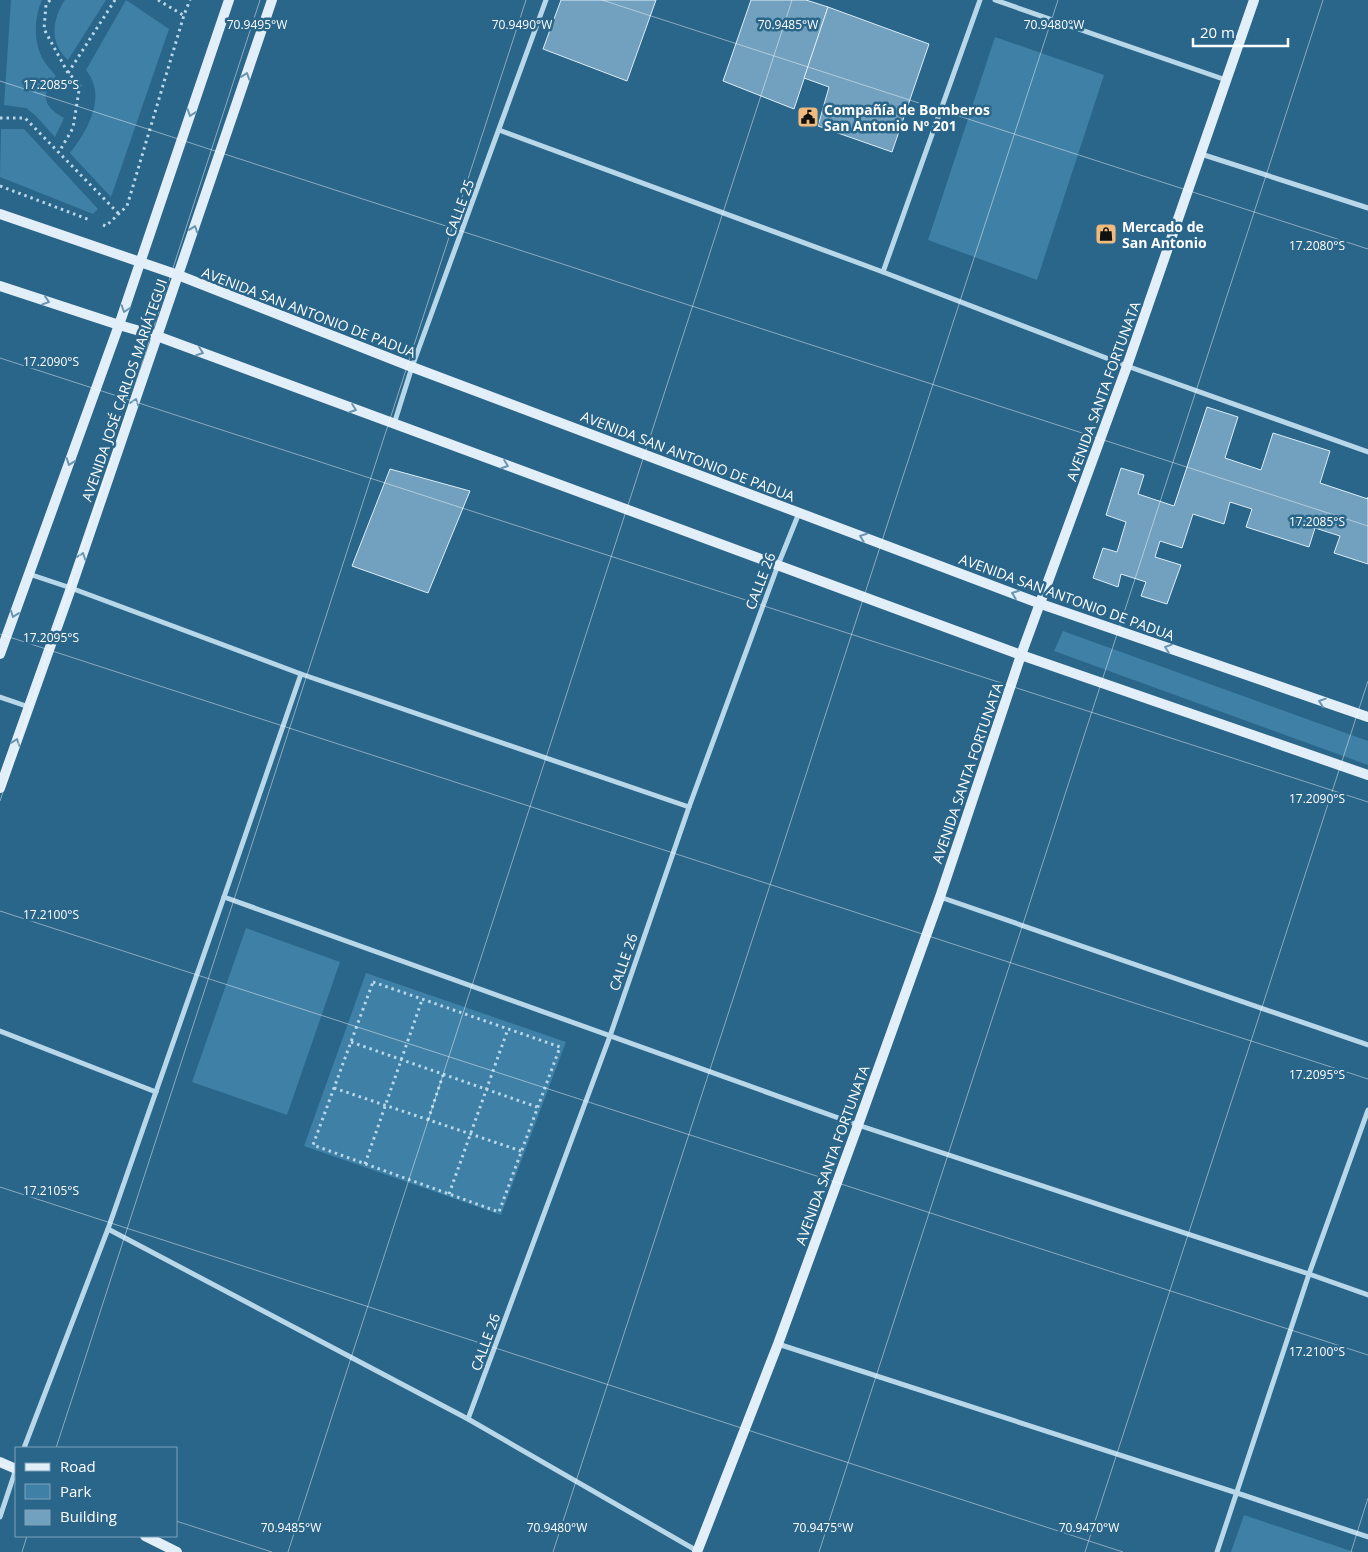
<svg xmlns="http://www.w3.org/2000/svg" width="1368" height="1552" viewBox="0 0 1368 1552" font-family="'Open Sans',sans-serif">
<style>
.green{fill:#3f80a6}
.building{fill:#72a1bf;stroke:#dbedf7}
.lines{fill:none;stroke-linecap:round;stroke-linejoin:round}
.path{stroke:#b8d7e9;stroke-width:3;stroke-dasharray:2.5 4;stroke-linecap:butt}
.street{stroke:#b8d7e9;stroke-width:5}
.secondary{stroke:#e2eff8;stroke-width:10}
.oneway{stroke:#6a95b0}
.ticks{fill:none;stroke:#fff;stroke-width:1;stroke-opacity:0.45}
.labels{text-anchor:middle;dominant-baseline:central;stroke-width:5;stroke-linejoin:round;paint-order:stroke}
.poi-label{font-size:14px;font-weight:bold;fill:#fff;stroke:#2a658a;text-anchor:start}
.street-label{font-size:14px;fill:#fff;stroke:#2a658a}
.ticks-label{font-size:12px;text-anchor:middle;fill:#fff;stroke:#2a658a;stroke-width:5;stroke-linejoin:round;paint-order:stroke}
</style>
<rect width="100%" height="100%" fill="#2a658a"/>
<g class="green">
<path d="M 11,0 L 42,0 C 34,18 33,43 44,61 C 47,66 52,71 56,76 C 41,94 42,106 64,118 L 55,137 L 35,115 L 26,108 L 4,105 Z"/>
<path d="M 65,0 L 106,0 L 68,60 C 49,44 52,18 65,0 Z"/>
<path d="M 126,0 L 169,29 L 111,197 L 70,153 C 85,134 103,104 92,80 C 91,76 88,73 86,70 Z"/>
<polygon points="995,37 1104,75 1037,280 928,240"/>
<polygon points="1,129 24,129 98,209 93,214 0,177"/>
<polygon points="1063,631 1368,741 1368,765 1054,651"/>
<polygon points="246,928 340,962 287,1115 192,1082"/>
<polygon points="366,973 566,1042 501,1215 304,1146"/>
<polygon points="1244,1515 1354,1552 1231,1552"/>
</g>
<g class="building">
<polygon points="561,0 656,0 627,81 543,49"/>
<polygon points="751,0 806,0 828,7 794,109 723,81"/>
<polygon points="828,7 929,44 892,152 818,126 829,87 804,78"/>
<polygon points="1207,407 1238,417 1225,458 1261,470 1273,433 1330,451 1320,483 1368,499 1368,497 1368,564 1334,553 1340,536 1315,528 1309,547 1246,527 1252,509 1230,502 1224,524 1193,514 1182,548 1160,541 1155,557 1181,565 1167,604 1141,596 1146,582 1121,574 1118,587 1093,578 1103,548 1117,552 1126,522 1106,515 1121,468 1144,475 1138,494 1174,506"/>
<polygon points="390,469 470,491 428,593 352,566"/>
</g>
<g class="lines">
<g class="path">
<polyline points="50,0 46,5 44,29 68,73 80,84 73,128 59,152"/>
<polyline points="158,0 183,15"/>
<polyline points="68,73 115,0"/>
<polyline points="0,118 25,118 119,214"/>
<polyline points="0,186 90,220"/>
<polyline points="103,225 106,226 127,206 184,15 190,0"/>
<polygon points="373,982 560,1047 499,1212 313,1145"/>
<polyline points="351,1042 537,1107"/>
<polyline points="334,1088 521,1151"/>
<polyline points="428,1120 443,1075"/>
<polyline points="365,1164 422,1000"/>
<polyline points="449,1194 508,1029"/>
</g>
<g class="street">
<polyline points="995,0 1226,80"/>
<polyline points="499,130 883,272 1127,366 1368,452"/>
<polyline points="1201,154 1368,208"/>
<polyline points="883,272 980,0"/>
<polyline points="394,424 412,367 546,0"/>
<polyline points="29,574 71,588 301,674 689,807"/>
<polyline points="0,697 29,707"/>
<polyline points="224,897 858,1125 1309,1274 1368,1295"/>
<polyline points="940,897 1368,1045"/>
<polyline points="0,1031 156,1092"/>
<polyline points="108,1229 468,1419 699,1552"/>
<polyline points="778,1344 1237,1493 1368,1537"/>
<polyline points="468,1419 610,1036 689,807 778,565 799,513"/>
<polyline points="24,1448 108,1229 224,897 301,674"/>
<polyline points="0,1517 16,1469"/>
<polyline points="1217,1552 1309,1274 1368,1110"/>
</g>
<g class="secondary">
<polyline points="0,214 178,275 412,367 1041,604 1368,717"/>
<polyline points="0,286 119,325 157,336 1021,655 1368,775"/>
<polyline points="0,654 119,325 229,0"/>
<polyline points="0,788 71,588 272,0"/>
<polyline points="0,1462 16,1469"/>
<polyline points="145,1536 177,1552"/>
<polyline points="697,1552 778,1344 858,1125 940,897 1021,655 1127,366 1254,0"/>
</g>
</g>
<defs><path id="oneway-chevron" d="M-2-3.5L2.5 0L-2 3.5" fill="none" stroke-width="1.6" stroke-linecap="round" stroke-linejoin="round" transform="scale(1.25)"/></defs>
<g class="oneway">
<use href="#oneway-chevron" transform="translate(246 76) rotate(-71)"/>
<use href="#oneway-chevron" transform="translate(191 113) rotate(109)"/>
<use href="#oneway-chevron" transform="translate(194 229) rotate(-71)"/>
<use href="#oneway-chevron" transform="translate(46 301) rotate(18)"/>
<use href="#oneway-chevron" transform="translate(125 309) rotate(108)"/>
<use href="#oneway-chevron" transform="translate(200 352) rotate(20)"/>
<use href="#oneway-chevron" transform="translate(135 402) rotate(-71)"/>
<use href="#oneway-chevron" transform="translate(353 409) rotate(20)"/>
<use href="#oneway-chevron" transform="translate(70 462) rotate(110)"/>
<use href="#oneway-chevron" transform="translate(505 465) rotate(20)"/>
<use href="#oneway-chevron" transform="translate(863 537) rotate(-159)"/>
<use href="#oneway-chevron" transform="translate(82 556) rotate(-71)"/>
<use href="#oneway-chevron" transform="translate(1015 594) rotate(-159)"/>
<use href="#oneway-chevron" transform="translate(14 614) rotate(110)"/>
<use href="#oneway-chevron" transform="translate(1168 648) rotate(-161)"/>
<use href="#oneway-chevron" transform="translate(1322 702) rotate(-161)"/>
<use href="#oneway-chevron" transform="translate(16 742) rotate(-70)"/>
</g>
<path class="ticks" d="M 602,0 L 1368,249M 0,81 L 1368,526M 0,358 L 1368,802M 0,634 L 1368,1079M 0,801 L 260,0M 0,911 L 1368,1355M 0,1187 L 1123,1552M 56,1448 L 526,0M 0,1464 L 16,1469M 176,1521 L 272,1552M 22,1552 L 27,1536M 288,1552 L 792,0M 553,1552 L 1058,0M 819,1552 L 1323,0M 1085,1552 L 1368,681M 1351,1552 L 1368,1498"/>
<defs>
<g id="civic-square" transform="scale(1.125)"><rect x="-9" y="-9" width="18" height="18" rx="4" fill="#f0bb7f" stroke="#2a658a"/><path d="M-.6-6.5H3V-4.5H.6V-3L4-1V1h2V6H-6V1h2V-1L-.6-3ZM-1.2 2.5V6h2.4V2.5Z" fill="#111"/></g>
<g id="shop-square" transform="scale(1.125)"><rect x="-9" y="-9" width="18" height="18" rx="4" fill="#f0bb7f" stroke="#2a658a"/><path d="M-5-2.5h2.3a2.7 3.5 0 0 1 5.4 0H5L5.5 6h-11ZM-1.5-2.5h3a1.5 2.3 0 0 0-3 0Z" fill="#111"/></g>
</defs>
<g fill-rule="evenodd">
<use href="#civic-square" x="808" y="117"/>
<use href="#shop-square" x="1106" y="234"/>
</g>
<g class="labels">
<g class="poi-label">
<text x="824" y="109">Compañía de Bomberos<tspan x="824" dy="16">San Antonio Nº 201</tspan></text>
<text x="1122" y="226">Mercado de<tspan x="1122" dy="16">San Antonio</tspan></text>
</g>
<g class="street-label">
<text transform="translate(459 208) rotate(-70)">CALLE 25</text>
<text transform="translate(309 312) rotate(21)">AVENIDA SAN ANTONIO DE PADUA</text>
<text transform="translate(124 390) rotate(-71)">AVENIDA JOSÉ CARLOS MARIÁTEGUI</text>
<text transform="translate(1103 391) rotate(-70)">AVENIDA SANTA FORTUNATA</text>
<text transform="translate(688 456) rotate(21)">AVENIDA SAN ANTONIO DE PADUA</text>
<text transform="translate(760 581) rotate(-69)">CALLE 26</text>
<text transform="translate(1067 597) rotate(20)">AVENIDA SAN ANTONIO DE PADUA</text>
<text transform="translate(967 773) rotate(-71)">AVENIDA SANTA FORTUNATA</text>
<text transform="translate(623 962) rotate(-71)">CALLE 26</text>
<text transform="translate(832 1155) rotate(-70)">AVENIDA SANTA FORTUNATA</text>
<text transform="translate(485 1342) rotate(-70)">CALLE 26</text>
</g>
</g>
<g class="ticks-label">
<text x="257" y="29">70.9495°W</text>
<text x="522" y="29">70.9490°W</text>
<text x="788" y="29">70.9485°W</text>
<text x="1054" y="29">70.9480°W</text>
<text x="51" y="89">17.2085°S</text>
<text x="1317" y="250">17.2080°S</text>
<text x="51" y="366">17.2090°S</text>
<text x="1317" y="526">17.2085°S</text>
<text x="51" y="642">17.2095°S</text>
<text x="1317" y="803">17.2090°S</text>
<text x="51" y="919">17.2100°S</text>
<text x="1317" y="1079">17.2095°S</text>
<text x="51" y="1195">17.2105°S</text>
<text x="1317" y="1356">17.2100°S</text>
<text x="291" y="1532">70.9485°W</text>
<text x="557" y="1532">70.9480°W</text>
<text x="823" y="1532">70.9475°W</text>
<text x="1089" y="1532">70.9470°W</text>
</g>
<rect x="15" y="1447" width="162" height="90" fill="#2a658a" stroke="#7fa3b9"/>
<rect x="25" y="1463" width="25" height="8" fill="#e2eff8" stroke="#7fa3b9"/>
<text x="60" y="1472" font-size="15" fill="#ffffff">Road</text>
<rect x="25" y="1484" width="25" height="15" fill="#3f80a6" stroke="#7fa3b9"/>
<text x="60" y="1497" font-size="15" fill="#ffffff">Park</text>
<rect x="25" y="1510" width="25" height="15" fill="#72a1bf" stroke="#7fa3b9"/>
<text x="60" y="1522" font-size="15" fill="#ffffff">Building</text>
<path d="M1193 38v8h95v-8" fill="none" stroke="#ffffff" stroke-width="2.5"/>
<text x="1200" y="38" font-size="15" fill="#ffffff" stroke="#2a658a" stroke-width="4" paint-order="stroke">20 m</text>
</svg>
